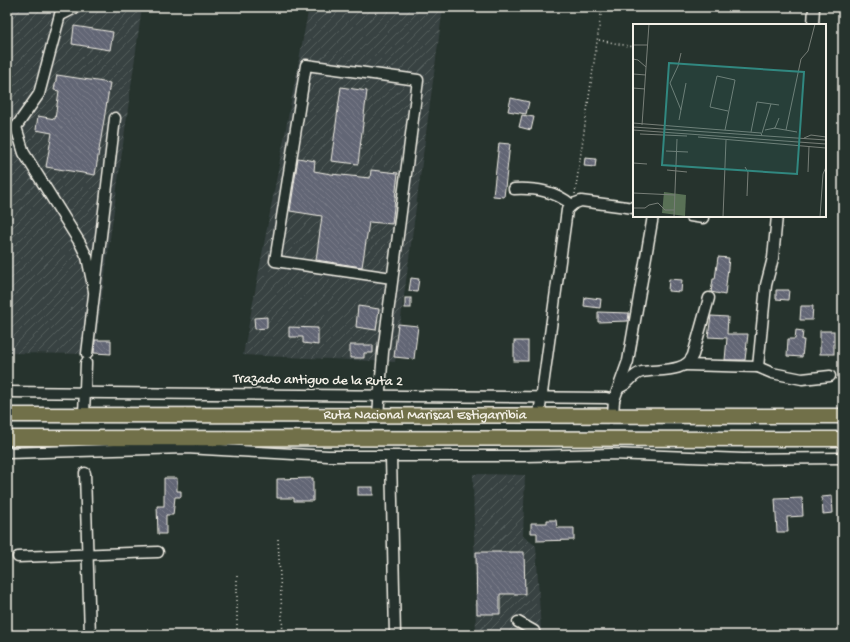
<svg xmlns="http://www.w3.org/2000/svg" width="850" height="642" viewBox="0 0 850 642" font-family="'Gochi Hand',sans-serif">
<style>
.industrial{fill:url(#industrial-furrows)}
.building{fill:url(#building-back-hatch);stroke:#f4f1e8}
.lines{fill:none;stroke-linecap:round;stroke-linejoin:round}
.minor-casing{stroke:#f4f1e8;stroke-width:13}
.highway-casing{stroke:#f4f1e8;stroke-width:17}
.path{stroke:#f4f1e8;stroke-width:1.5;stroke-dasharray:1 3;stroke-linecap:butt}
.minor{stroke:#26332d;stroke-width:10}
.highway{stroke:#71704a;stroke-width:14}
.labels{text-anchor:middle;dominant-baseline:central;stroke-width:3;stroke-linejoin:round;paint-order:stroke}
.street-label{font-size:14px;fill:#f4f1e8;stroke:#26332d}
.inset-road{fill:none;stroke:#787f78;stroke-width:1}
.view{fill:#318880;fill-opacity:0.15;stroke:#318880;stroke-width:2}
.inset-edge{fill:none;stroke:#f4f1e8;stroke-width:2}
</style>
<defs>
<pattern id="industrial-furrows" width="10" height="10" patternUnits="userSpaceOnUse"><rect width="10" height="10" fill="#384242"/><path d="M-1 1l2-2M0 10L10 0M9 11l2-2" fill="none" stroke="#555e5d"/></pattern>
<pattern id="building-back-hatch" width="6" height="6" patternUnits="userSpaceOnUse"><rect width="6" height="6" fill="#626674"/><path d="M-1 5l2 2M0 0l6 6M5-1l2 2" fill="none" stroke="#797c88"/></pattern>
</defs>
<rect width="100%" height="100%" fill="#26332d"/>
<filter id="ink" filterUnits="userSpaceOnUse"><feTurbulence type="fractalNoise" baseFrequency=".025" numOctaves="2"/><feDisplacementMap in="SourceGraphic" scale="8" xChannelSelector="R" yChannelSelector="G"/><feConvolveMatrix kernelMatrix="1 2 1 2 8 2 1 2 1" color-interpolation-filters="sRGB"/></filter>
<g filter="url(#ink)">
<g class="industrial">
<polygon points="7,7 142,7 94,354 7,353"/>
<polygon points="309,7 443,7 395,362 243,355"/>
<polygon points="473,474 525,475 523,536 536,546 541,632 619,629 619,635 476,635"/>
</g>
<g class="building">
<polygon points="74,26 113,32 110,50 72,44"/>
<polygon points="57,75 110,83 95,175 46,167 52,133 36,130 38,116 55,119 59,91 54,90"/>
<polygon points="341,87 367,91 358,164 331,161"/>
<polygon points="511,98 529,102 526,114 508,111"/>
<polygon points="522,115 534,117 531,130 519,127"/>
<polygon points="499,143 510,144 504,197 493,196"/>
<polygon points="298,158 315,161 314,171 331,174 370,178 371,170 398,173 392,224 369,222 362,267 316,260 322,216 290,211"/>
<polygon points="585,158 596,159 595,167 584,166"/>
<polygon points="718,257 729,258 725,295 711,292 713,279 715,279"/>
<polygon points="411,278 419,279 417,292 409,291"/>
<polygon points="669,279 682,280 681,292 668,291"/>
<polygon points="776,290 789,290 788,300 776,299"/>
<polygon points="585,297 601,299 600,308 584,306"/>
<rect x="405" y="298" width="6" height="10"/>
<polygon points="358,306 379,309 376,330 356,327"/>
<polygon points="801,306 813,306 812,320 800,320"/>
<polygon points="598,312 629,313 628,321 598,322"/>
<polygon points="711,316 728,317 727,334 748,334 745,360 725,360 727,338 708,337"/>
<polygon points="267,317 267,328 255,329 254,318"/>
<polygon points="398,324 418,326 414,359 394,357"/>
<polygon points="289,327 318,328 318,345 303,343 303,337 289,337"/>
<polygon points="796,330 803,331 802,340 804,340 802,357 787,356 788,339 795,339"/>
<rect x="820" y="331" width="14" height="23"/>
<polygon points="95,340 111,340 111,354 94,353"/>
<rect x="514" y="341" width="14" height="20"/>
<polygon points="350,345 373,345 373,353 364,353 364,358 350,358"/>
<polygon points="164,478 177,478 177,491 181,491 181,497 175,497 173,515 166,515 166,534 158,534 157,506 164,506"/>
<polygon points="313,478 313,501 294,501 294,498 277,498 277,479"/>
<rect x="358" y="487" width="15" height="8"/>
<polygon points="832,496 833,513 823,514 822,497"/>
<polygon points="802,498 803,516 787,517 788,532 777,532 775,499"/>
<polygon points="547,520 556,520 557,528 574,528 574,540 537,541 537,533 531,533 531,523 547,523"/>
<polygon points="476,552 524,552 525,594 500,594 500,614 477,614"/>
</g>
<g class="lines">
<g class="minor-casing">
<g id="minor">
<polyline points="62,7 39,94 16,127 24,153 80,243 87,257 94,291"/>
<polyline points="61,15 77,7"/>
<polyline points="813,25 814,7"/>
<path d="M 514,189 C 536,188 555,191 572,205"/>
<polyline points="690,216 703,218"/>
<polyline points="87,354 115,118"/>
<polyline points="685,365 758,367 772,373 802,379 830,376"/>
<polyline points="758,367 766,285 773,258 777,216"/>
<path d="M 620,387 C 629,385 632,374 642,372 C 659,369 686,373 693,355 L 709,298"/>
<polyline points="7,392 606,398 614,400 613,415"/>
<polyline points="614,400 628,361 653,216"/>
<polyline points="84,414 86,363"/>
<polyline points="378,415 383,352 418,80 306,65 275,261 392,278"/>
<polyline points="539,415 567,210 573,204 581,201 634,208"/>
<polyline points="7,453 186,448 328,456 526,456 611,454 743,459 843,458"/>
<polyline points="391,456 395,635"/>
<polyline points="85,473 90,635"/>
<polyline points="18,557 158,552"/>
<polyline points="518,622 534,631 535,635"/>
</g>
</g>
<g class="highway-casing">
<g id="highway">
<path id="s1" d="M 7,415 L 843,416"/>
<polyline points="7,438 843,439"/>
</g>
</g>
<g class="path">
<polyline points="599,40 634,47"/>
<polyline points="575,194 602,7"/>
<polyline points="278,539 283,635"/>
<polyline points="237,576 237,635"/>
</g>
<use href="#minor" class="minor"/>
<use href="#highway" class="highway"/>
</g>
</g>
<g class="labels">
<g class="street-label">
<text transform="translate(318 381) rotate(1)">Trazado antiguo de la Ruta 2</text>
<text stroke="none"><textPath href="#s1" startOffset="418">Ruta Nacional Mariscal Estigarribia</textPath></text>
</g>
</g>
<g transform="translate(633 24)">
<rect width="193" height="193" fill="#26332d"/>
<path d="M 31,168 L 53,171 L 52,192 L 29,189 Z" fill="#597156"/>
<path class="inset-road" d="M 0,21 L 14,21M 48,29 L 45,42 L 37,59 L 48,86M 0,35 L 5,36 L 13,43M 0,50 L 13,51M 0,64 L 12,65M 46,96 L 53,59M 0,99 L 128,109 L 129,112M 9,101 L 16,0M 0,103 L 193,116M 141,104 L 164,108M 0,106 L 193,120M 92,106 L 102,56 L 84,52 L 77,83 L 95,87M 132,106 L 142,104 L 146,94M 153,106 L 168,35 L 175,27 L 182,0M 118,108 L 124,78 L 146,81M 129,109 L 138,80M 7,110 L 54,112M 65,113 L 193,124M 171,114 L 178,111 L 193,113M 33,127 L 55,128M 0,139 L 14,140M 112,143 L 115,148 L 114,172M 34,146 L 54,148M 175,148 L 176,122M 0,169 L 42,171M 0,184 L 12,184 L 16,181 L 25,179 L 32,186 L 41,186M 41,193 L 44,115M 90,193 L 93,116M 187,193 L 190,150 L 193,143"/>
<path class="view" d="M 36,39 L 171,48 L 164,150 L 29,141 Z"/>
<rect width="193" height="193" class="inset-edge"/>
</g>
<rect width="850" height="642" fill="none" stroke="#26332d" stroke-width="24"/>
<rect x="12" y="12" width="826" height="618" fill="none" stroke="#f4f1e8" stroke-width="1.5" filter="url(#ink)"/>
</svg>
